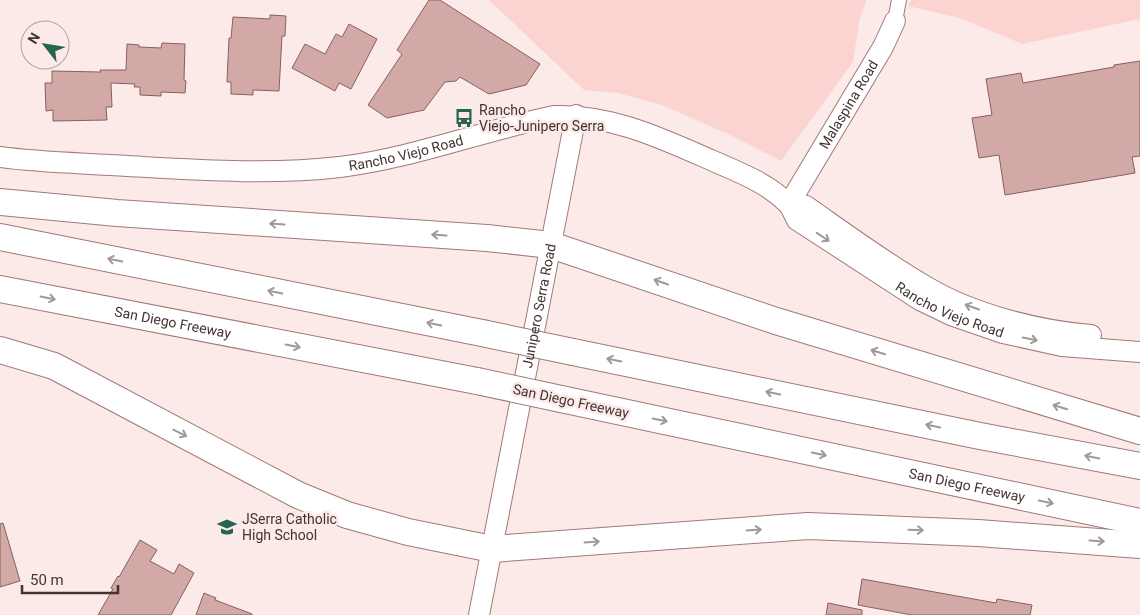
<svg xmlns="http://www.w3.org/2000/svg" width="1140" height="615" viewBox="0 0 1140 615" font-family="Roboto,sans-serif">
<style>
.green{fill:#fbd3d1}
.building{fill:#d3a9a7;stroke:#85605f}
.lines{fill:none;stroke-linecap:round;stroke-linejoin:round}
.street-casing{stroke:#a07978;stroke-width:16}
.secondary-casing{stroke:#a07978;stroke-width:22}
.highway-casing{stroke:#a07978;stroke-width:28}
.street{stroke:#fff;stroke-width:14}
.secondary{stroke:#fff;stroke-width:20}
.highway{stroke:#fff;stroke-width:26}
.highway-bridge-casing{stroke:#a07978;stroke-width:28;stroke-linecap:butt}
.highway-bridge{stroke:#fff;stroke-width:26}
.oneway{stroke:#a19998}
.labels{text-anchor:middle;dominant-baseline:central;stroke-width:5;stroke-linejoin:round;paint-order:stroke}
.street-label{font-size:14px;fill:#433332;stroke:#fceae9}
.poi-label{font-size:14px;fill:#433332;stroke:#fceae9;text-anchor:start}
</style>
<rect width="100%" height="100%" fill="#fceae9"/>
<g class="green">
<polygon points="489,0 867,0 860,17 853,62 781,161 728,134 662,105 618,93 584,90"/>
<polygon points="911,0 1140,0 1140,19 1022,44 960,18 908,6"/>
</g>
<g class="building">
<polygon points="429,0 440,0 540,64 526,85 489,94 460,77 456,81 445,82 424,110 387,118 368,105 402,54 397,50"/>
<polygon points="270,15 286,16 285,36 282,36 279,91 253,90 253,95 231,94 231,82 227,82 229,38 231,38 233,17 270,19"/>
<polygon points="349,24 377,39 351,89 339,83 335,91 292,68 305,44 325,54 336,34 342,37"/>
<polygon points="162,43 185,44 184,80 186,81 185,93 161,92 161,96 140,95 140,87 134,87 135,84 111,83 112,107 106,107 107,120 53,121 53,110 46,111 45,83 52,83 52,71 101,72 100,70 126,70 127,44 139,45 139,47 161,48"/>
<polygon points="1140,61 1140,156 1132,157 1135,173 1005,195 999,155 979,158 972,118 992,115 986,79 1021,73 1023,83 1114,67 1114,65"/>
<polygon points="3,523 20,581 0,587 0,524"/>
<polygon points="140,540 157,550 150,561 174,574 179,564 194,573 171,615 98,615 113,589 111,588 118,576 119,577"/>
<polygon points="862,579 996,603 997,599 1032,605 1030,615 912,615 858,605"/>
<polygon points="204,593 216,598 215,600 252,614 252,615 196,615"/>
<polygon points="828,603 862,610 862,615 826,615"/>
</g>
<g class="lines">
<g class="street-casing">
<polyline id="street" points="895,21 899,0"/>
</g>
<g class="secondary-casing">
<g id="secondary">
<path id="s1" d="M 0,157 C 42,163 86,163 128,166 C 199,170 270,175 340,167 C 413,158 482,131 554,116 C 610,114 661,138 711,160 C 738,172 766,182 787,203 C 792,208 794,215 797,220 L 920,300 L 951,315 L 1003,333 L 1062,346 L 1140,352"/>
<path d="M 789,204 L 806,206 C 846,234 885,263 927,287 C 972,314 1039,331 1091,335"/>
<path id="s2" d="M 789,204 L 883,47 L 895,21"/>
<path id="s3" d="M 479,615 L 576,115"/>
</g>
</g>
<g class="highway-casing">
<g id="highway">
<polyline points="0,202 117,213 487,238 551,245 776,321 1140,431"/>
<polyline points="0,237 482,333"/>
<path id="s4" d="M 0,289 L 477,381"/>
<polyline points="0,350 54,366 298,495 347,515 408,532 492,549 808,526 978,533 1140,545"/>
<polyline points="573,352 980,436 1140,466"/>
<path id="s5" d="M 561,399 L 1140,522"/>
</g>
</g>
<use href="#street" class="street"/>
<use href="#secondary" class="secondary"/>
<use href="#highway" class="highway"/>
<g class="highway-bridge-casing">
<g id="highway-bridge">
<polyline points="482,333 573,352"/>
<polyline points="477,381 561,399"/>
</g>
</g>
<use href="#highway-bridge" class="highway-bridge"/>
</g>
<defs><path id="oneway-shaft" d="M-6 0H5M1.5-3L5.5 0L1.5 3" fill="none" stroke-width="1.6" stroke-linecap="round" stroke-linejoin="round" transform="scale(1.25)"/></defs>
<g class="oneway">
<use href="#oneway-shaft" transform="translate(277 224) rotate(-176)"/>
<use href="#oneway-shaft" transform="translate(439 235) rotate(-176)"/>
<use href="#oneway-shaft" transform="translate(823 237) rotate(34)"/>
<use href="#oneway-shaft" transform="translate(115 260) rotate(-169)"/>
<use href="#oneway-shaft" transform="translate(661 282) rotate(-161)"/>
<use href="#oneway-shaft" transform="translate(275 292) rotate(-169)"/>
<use href="#oneway-shaft" transform="translate(48 298) rotate(11)"/>
<use href="#oneway-shaft" transform="translate(972 307) rotate(-161)"/>
<use href="#oneway-shaft" transform="translate(434 324) rotate(-169)"/>
<use href="#oneway-shaft" transform="translate(1030 339) rotate(12)"/>
<use href="#oneway-shaft" transform="translate(293 346) rotate(11)"/>
<use href="#oneway-shaft" transform="translate(878 352) rotate(-163)"/>
<use href="#oneway-shaft" transform="translate(614 360) rotate(-168)"/>
<use href="#oneway-shaft" transform="translate(773 393) rotate(-168)"/>
<use href="#oneway-shaft" transform="translate(1060 407) rotate(-163)"/>
<use href="#oneway-shaft" transform="translate(660 420) rotate(12)"/>
<use href="#oneway-shaft" transform="translate(933 426) rotate(-168)"/>
<use href="#oneway-shaft" transform="translate(180 433) rotate(27)"/>
<use href="#oneway-shaft" transform="translate(819 454) rotate(12)"/>
<use href="#oneway-shaft" transform="translate(1092 457) rotate(-169)"/>
<use href="#oneway-shaft" transform="translate(1046 502) rotate(12)"/>
<use href="#oneway-shaft" transform="translate(754 530) rotate(-4)"/>
<use href="#oneway-shaft" transform="translate(916 530) rotate(2)"/>
<use href="#oneway-shaft" transform="translate(1097 541) rotate(4)"/>
<use href="#oneway-shaft" transform="translate(592 542) rotate(-4)"/>
</g>
<defs>
<g id="bus-bare" transform="scale(1.5)"><path d="M-5-6H5V4H4V6H2V4H-2V6H-4V4H-5ZM-3.5-4V0h7V-4ZM-3.5 1.2v1.5H-2V1.2ZM2 1.2v1.5H3.5V1.2Z" fill="#266552" stroke="#fceae9" stroke-width="2.5" paint-order="stroke"/></g>
<g id="school-bare" transform="scale(1.5)"><path d="M0-5L7-2L0 1L-7-2ZM-4 1L0 2.5L4 1V4Q0 6-4 4Z" fill="#266552" stroke="#fceae9" stroke-width="2.5" paint-order="stroke"/></g>
</defs>
<g fill-rule="evenodd">
<use href="#bus-bare" x="464" y="118"/>
<use href="#school-bare" x="227" y="527"/>
</g>
<g class="labels">
<g class="street-label">
<text stroke="none"><textPath href="#s2" startOffset="116">Malaspina Road</textPath></text>
<text stroke="none"><textPath href="#s1" startOffset="408">Rancho Viejo Road</textPath></text>
<text stroke="none"><textPath href="#s3" startOffset="315">Junipero Serra Road</textPath></text>
<text stroke="none"><textPath href="#s1" startOffset="1011">Rancho Viejo Road</textPath></text>
<text stroke="none"><textPath href="#s4" startOffset="176">San Diego Freeway</textPath></text>
<text transform="translate(571 401) rotate(12)">San Diego Freeway</text>
<text stroke="none"><textPath href="#s5" startOffset="415">San Diego Freeway</textPath></text>
</g>
<g class="poi-label">
<text x="479" y="110">Rancho<tspan x="479" dy="16">Viejo-Junipero Serra</tspan></text>
<text x="242" y="519">JSerra Catholic<tspan x="242" dy="16">High School</tspan></text>
</g>
</g>
<g transform="translate(45 45) rotate(301)"><circle r="24" fill="#fceae9" stroke="#b2a1a0"/>
<path d="M0-4L9 19L0 12L-9 19Z" fill="#266552"/>
<text y="-8" font-size="14" font-weight="bold" text-anchor="middle" fill="#433332">N</text>
</g>
<path d="M22 585v8h96v-8" fill="none" stroke="#433332" stroke-width="2.5"/>
<text x="30" y="585" font-size="15" fill="#433332" stroke="#fceae9" stroke-width="4" paint-order="stroke">50 m</text>
</svg>
